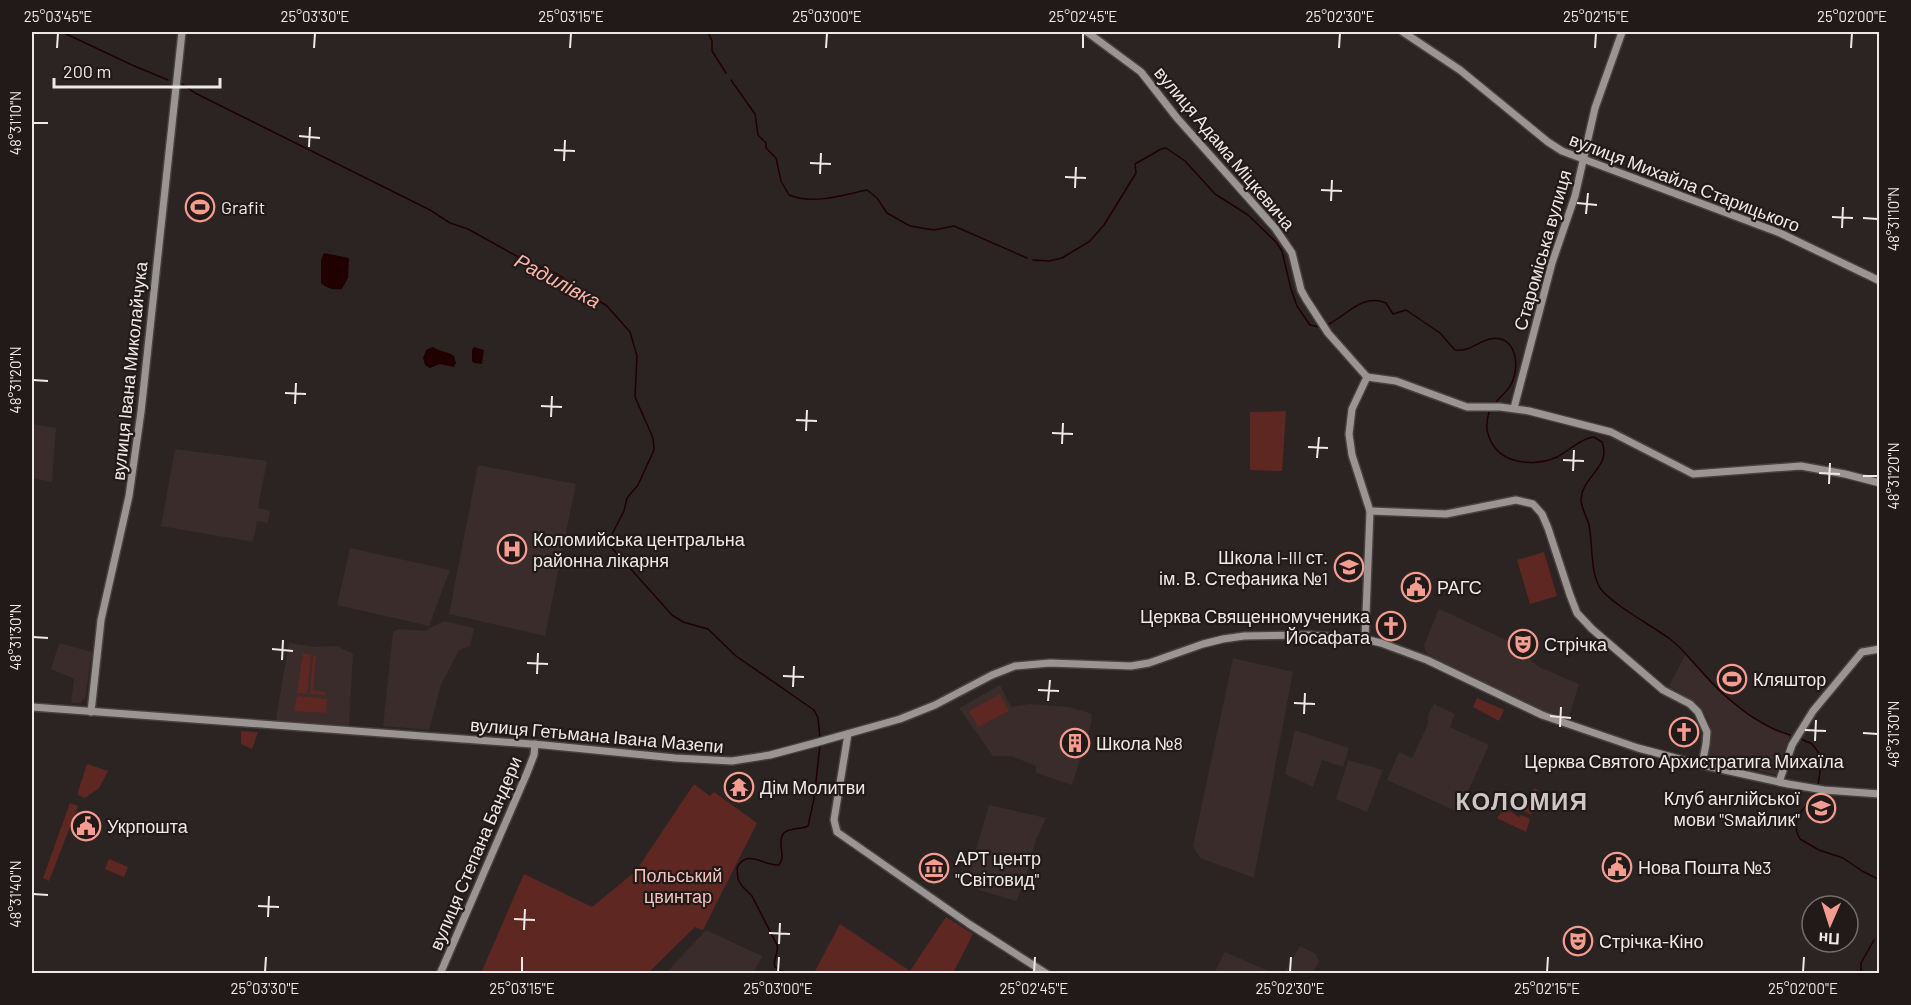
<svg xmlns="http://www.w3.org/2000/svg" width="1911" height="1005" viewBox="0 0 1911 1005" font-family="Barlow,sans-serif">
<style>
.built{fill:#392c2a}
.green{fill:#5f2721}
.water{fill:#200000}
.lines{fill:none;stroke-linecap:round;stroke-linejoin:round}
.stream{stroke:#200000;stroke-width:1.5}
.secondary-casing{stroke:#46403f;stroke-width:10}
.secondary{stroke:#9a9493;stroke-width:7}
.ticks{fill:none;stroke:#eee9e8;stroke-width:2}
.labels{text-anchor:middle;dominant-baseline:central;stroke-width:4.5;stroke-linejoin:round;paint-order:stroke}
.street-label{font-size:18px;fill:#eee9e8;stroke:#211a19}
.poi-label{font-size:18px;fill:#eee9e8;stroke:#211a19;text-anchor:start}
.park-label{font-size:18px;fill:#f3c3bb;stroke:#211a19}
.water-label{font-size:20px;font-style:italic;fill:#fdb6ab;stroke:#211a19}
.district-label{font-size:24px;font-weight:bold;letter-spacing:1.5px;fill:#cfc5c4;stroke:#211a19}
.neatline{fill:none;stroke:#eee9e8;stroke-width:2}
.ticks-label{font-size:15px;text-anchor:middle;fill:#eee9e8}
</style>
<rect width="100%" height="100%" fill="#2b2423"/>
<g class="built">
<polygon points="32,424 56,428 52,482 32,478"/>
<polygon points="175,449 267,461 258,508 270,511 268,523 257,521 253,542 161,526"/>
<polygon points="478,465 576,484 545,636 449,614"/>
<polygon points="350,548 450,570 429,626 337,605"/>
<polygon points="1439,609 1526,649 1531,660 1539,667 1579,684 1568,720 1524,703 1433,658 1426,652 1424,645"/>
<polygon points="444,621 474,628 470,646 459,650 441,685 429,730 383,726 393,632 398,629 424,631"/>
<polygon points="59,643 92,652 85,698 80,703 71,703 74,679 51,669"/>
<polygon points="289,643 317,647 337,646 353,654 349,727 278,721 276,718"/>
<polygon points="1685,655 1718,691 1742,709 1774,731 1790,735 1776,775 1706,758 1712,732 1707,717 1688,698 1669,686"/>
<polygon points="1233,658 1293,672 1254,878 1200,858 1193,846"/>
<polygon points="1000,685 1011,707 1030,704 1070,707 1092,714 1091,724 1072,785 1036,773 1036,766 1011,756 993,756 959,708"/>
<polygon points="1434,704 1455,714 1450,727 1489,745 1462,804 1456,811 1387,780 1399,752 1412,758 1428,724 1428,715"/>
<polygon points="1295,730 1349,748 1343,767 1322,760 1313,787 1285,774"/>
<polygon points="1348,760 1383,770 1367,812 1336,799"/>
<polygon points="989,805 1046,818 1035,842 1025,880 1016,901 969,887 969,873"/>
<polygon points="706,930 762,956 754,973 666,973"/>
<polygon points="1300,946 1316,954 1319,962 1313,973 1284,973"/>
<polygon points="1225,952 1273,973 1214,973"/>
</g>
<g class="green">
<polygon points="1286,411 1282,471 1250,470 1250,412"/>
<polygon points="1544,552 1557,596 1530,604 1517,560"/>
<polygon points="303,653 311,655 307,694 297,693"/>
<polygon points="313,655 316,656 313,690 325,692 325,695 310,694"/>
<polygon points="1000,694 1009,711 978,727 969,711"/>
<polygon points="297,696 327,699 326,713 294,711"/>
<polygon points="1477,698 1504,710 1499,721 1473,707"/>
<polygon points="241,731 258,732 252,749 241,744"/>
<polygon points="87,764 108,771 99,788 85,798 78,795 78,792"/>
<polygon points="694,784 710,796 714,792 757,823 703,930 695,927 648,973 481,973 524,874 592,907 636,871"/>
<polygon points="1534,788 1538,790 1531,815 1524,811"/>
<polygon points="70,803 78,806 49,881 43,878"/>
<polygon points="1505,808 1519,817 1521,815 1530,819 1526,832 1497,818"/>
<polygon points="109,859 128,867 124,877 105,869"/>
<polygon points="946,917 973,934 953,973 814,973 840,924 910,971"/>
</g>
<g class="water">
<path d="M 324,253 L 349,258 L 348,278 L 342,289 C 334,290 327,289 321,283 L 321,260 Z"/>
<path d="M 433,347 C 440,352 447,351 454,356 L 456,363 L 454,367 L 440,364 L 430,368 L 425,365 L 423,358 L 426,350 Z"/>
<polygon points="474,347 484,350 482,364 474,363 472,361 472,350"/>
</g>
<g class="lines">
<g class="stream">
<polyline points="62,32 132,65 168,80"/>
<polyline points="708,32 712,41 712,51 726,73"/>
<path d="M 731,80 L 755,114 L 758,135 L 766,143 L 766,148 L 776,158 L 781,181 L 789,195 C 813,205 843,195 867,190 L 877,198 L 887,213 L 910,226 L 934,230 L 954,226 L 1027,258"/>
<polyline points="182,84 195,93 430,210 450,223 468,229 529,263 557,274 607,306 630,332 637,356 635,397 653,438 654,450 638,485 627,498 624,511 610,538 612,548 672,615 683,622 708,629 736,656 814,710 818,718 820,738"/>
<polyline points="1033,260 1049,261 1062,258 1090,241 1104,225 1136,173 1135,164 1161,149 1166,148 1185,161 1215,194 1248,215 1276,242 1282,251 1291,289 1297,306 1310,325 1319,327"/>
<path d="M 1327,325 C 1347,316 1361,293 1386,303 L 1393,314 L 1406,310 L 1440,333 L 1455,350 C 1469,352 1477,342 1490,339 C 1517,333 1521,369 1510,386 C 1506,393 1499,397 1495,404"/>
<path d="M 1490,410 C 1485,422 1486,434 1493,445 C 1506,465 1537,466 1557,457 C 1568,451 1577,442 1589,438 L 1594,437 L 1602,442 C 1612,466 1582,477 1581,499 C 1581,508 1587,517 1589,525 C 1593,545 1590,571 1600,588 C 1610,603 1654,627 1670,639 C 1683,649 1692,661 1702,672 C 1726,699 1756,725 1790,735"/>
<polyline points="1801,739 1812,744 1822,757 1818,786"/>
<path d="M 1816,790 C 1809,809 1787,815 1800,839 L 1819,850 L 1843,858 L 1862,871 L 1880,880"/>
<path d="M 786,974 L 775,967 C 772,960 779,954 777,945 L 752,896 L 742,886 L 738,879 L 737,868 C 747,848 764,866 779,865 C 786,856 778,846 782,836 C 785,827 801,830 808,826 L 814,799 L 820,745"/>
<polyline points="1861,974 1861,963 1874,940"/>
</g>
<g class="secondary-casing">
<g id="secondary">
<polyline points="1087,32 1141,72 1177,118 1275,228 1292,253 1301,290 1306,299 1328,333 1367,377"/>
<polyline points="1403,32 1460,70 1548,142 1562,151 1780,233 1880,281"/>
<polyline points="1367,377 1396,381 1467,407 1500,407 1529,411 1611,432 1693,474 1801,466 1845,474 1880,483"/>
<polyline points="1514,408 1552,263 1575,196 1595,108 1622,32"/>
<polyline points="1370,511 1446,514 1516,500 1533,504 1542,514 1548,528 1570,595 1577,613 1592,629 1663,690 1690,704 1698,712 1707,732 1706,744 1702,765"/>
<polyline points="1365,639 1370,511 1352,455 1349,434 1352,409 1367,377"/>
<polyline points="32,707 544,745 675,758 732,761 770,755 815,743 900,719 935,705 992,675 1015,666 1050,663 1131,666 1149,663 1203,644 1223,639 1244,636 1308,635 1365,639 1381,643 1427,660 1542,715 1638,748 1702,765 1788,784 1824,790 1880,794"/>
<polyline points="91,712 101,620 129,496 141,412 182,32"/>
<polyline points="848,734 834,820 837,832 969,924 1047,974"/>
<polyline points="1779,782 1792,745 1813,711 1862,652 1880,649"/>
<polyline points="440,974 527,773 534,755 535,744"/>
</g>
</g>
<use href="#secondary" class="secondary"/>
</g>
<path class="ticks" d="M 57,48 L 58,33M 314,48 L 315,33M 570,48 L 571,33M 826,48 L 827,33M 1083,48 L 1083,33M 1339,48 L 1340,33M 1595,48 L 1596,33M 1851,48 L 1852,33M 33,123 L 48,123M 299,136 L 320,138M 309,147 L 310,127M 554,150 L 575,151M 564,161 L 565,140M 810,163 L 831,164M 820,174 L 821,153M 1065,177 L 1086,178M 1075,188 L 1076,167M 1321,190 L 1342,191M 1331,201 L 1332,180M 1577,203 L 1597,205M 1586,214 L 1588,193M 1832,217 L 1853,218M 1863,218 L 1878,219M 1842,228 L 1843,207M 33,380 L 48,381M 285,393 L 306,394M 295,404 L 296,383M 541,406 L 562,407M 551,417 L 552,396M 796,420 L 817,421M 806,431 L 807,410M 1052,433 L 1073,434M 1062,444 L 1063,423M 1308,447 L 1328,448M 1317,458 L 1319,437M 1563,460 L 1584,461M 1573,471 L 1574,450M 1819,473 L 1840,474M 1863,476 L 1878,476M 1829,484 L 1830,463M 33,637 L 48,638M 272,649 L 293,651M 282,660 L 283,640M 527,663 L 548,664M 537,674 L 538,653M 783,676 L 804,677M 793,687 L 794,666M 1038,690 L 1059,691M 1048,701 L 1050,680M 1294,703 L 1315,704M 1304,714 L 1305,693M 1550,716 L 1571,718M 1560,727 L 1561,707M 1805,730 L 1826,731M 1863,733 L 1878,734M 1815,741 L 1816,720M 33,894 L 48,895M 258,906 L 279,907M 268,917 L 269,896M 514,919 L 535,920M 524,930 L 525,909M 769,933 L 790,934M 779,944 L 780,923M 265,972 L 266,957M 522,972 L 522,957M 778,972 L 779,957M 1034,972 L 1035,957M 1290,972 L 1291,957M 1547,972 L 1548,957M 1803,972 L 1804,957"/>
<defs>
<g id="stadium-ring" transform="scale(1.5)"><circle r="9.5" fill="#211a19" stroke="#f59c90" stroke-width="1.5"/><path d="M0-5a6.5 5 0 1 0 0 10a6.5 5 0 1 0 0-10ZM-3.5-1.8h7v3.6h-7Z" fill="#f59c90"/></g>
<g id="hospital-ring" transform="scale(1.5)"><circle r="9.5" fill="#211a19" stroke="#f59c90" stroke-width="1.5"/><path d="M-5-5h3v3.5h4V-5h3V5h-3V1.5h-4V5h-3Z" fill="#f59c90"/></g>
<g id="school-ring" transform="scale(1.5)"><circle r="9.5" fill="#211a19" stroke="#f59c90" stroke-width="1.5"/><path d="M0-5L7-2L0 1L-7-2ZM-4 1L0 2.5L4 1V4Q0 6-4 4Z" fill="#f59c90"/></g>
<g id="civic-ring" transform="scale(1.5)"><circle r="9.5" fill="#211a19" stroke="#f59c90" stroke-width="1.5"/><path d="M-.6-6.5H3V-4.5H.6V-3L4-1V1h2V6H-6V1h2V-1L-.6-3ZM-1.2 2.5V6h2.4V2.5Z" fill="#f59c90"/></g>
<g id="church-ring" transform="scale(1.5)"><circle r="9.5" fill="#211a19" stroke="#f59c90" stroke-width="1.5"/><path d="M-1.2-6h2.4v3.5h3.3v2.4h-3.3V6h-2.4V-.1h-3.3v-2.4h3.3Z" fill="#f59c90"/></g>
<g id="theatre-ring" transform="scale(1.5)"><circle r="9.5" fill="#211a19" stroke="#f59c90" stroke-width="1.5"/><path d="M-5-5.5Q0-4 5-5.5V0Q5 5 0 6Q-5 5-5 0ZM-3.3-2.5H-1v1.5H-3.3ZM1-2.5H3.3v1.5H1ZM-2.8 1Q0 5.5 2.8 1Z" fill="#f59c90"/></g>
<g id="building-ring" transform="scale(1.5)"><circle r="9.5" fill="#211a19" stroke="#f59c90" stroke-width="1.5"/><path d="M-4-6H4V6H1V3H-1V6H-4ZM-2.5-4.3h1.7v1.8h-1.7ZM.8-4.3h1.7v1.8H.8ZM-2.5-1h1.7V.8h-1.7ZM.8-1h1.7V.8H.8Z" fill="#f59c90"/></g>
<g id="temple-ring" transform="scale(1.5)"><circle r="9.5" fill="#211a19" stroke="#f59c90" stroke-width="1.5"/><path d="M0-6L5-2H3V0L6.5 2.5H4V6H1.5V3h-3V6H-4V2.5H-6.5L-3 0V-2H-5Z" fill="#f59c90"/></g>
<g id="museum-ring" transform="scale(1.5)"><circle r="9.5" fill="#211a19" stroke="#f59c90" stroke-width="1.5"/><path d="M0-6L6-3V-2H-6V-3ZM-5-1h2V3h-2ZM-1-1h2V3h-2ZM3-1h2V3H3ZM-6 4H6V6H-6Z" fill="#f59c90"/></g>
</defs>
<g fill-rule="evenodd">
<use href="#stadium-ring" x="200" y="207"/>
<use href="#hospital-ring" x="512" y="549"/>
<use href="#school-ring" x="1349" y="567"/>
<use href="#civic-ring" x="1416" y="587"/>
<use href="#church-ring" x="1391" y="626"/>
<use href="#theatre-ring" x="1523" y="644"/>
<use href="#stadium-ring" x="1732" y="679"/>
<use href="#church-ring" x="1684" y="732"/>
<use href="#building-ring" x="1075" y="743"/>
<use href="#temple-ring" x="739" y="787"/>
<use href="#school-ring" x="1821" y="808"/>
<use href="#civic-ring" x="86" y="826"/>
<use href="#civic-ring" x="1617" y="867"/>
<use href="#museum-ring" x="934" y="868"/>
<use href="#theatre-ring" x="1578" y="941"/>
</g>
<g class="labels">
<g class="street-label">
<text transform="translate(1225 148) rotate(50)">вулиця Адама Міцкевича</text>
<text transform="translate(1685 182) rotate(21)">вулиця Михайла Старицького</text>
<text transform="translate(1542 250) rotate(-74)">Староміська вулиця</text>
<text transform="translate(129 371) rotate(-84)">вулиця Івана Миколайчука</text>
<text transform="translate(597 735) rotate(5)">вулиця Гетьмана Івана Мазепи</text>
<text transform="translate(475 853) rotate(-67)">вулиця Степана Бандери</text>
</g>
<g class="poi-label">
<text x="221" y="207">Grafit</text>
<text x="533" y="539">Коломийська центральна<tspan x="533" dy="21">районна лікарня</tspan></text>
<text x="1328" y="557" text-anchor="end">Школа I-III ст.<tspan x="1328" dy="21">ім. В. Стефаника №1</tspan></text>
<text x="1437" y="587">РАГС</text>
<text x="1370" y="616" text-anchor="end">Церква Священномученика<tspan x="1370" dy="21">Йосафата</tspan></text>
<text x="1544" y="644">Стрічка</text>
<text x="1753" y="679">Кляштор</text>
<text x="1096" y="743">Школа №8</text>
<text x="1684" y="761" text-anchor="middle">Церква Святого Архистратига Михаїла</text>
<text x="760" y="787">Дім Молитви</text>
<text x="1800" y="798" text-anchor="end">Клуб англійської<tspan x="1800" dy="21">мови "Sмайлик"</tspan></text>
<text x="107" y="826">Укрпошта</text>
<text x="955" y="858">АРТ центр<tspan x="955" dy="21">"Світовид"</tspan></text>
<text x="1638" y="867">Нова Пошта №3</text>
<text x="1599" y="941">Стрічка-Кіно</text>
</g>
<g class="park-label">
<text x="678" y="875">Польський<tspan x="678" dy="21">цвинтар</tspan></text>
</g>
<g class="water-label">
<text transform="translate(558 280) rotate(28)">Радилівка</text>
</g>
<g class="district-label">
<text x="1522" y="800">КОЛОМИЯ</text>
</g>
</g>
<rect width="1911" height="1005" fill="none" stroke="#211a19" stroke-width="66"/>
<g transform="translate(1830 924) rotate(183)"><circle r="28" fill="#211a19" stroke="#736d6c" stroke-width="1.5"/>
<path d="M0-4.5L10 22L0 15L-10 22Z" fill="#f59c90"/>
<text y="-9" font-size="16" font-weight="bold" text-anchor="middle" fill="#eee9e8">Пн</text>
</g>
<path d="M54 78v9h166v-9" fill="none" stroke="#eee9e8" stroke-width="3"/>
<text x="63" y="78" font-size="18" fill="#eee9e8" stroke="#211a19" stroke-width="4.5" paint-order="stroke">200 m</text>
<rect x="33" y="33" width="1845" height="939" class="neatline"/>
<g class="ticks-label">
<text x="58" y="22">25°03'45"E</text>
<text x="315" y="22">25°03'30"E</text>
<text x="571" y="22">25°03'15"E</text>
<text x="827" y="22">25°03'00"E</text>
<text x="1083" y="22">25°02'45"E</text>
<text x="1340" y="22">25°02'30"E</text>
<text x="1596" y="22">25°02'15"E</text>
<text x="1852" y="22">25°02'00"E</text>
<text transform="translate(16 123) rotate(-90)" y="5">48°31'10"N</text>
<text transform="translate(1894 219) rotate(-90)" y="5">48°31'10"N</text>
<text transform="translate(16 380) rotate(-90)" y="5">48°31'20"N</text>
<text transform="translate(1894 476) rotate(-90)" y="5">48°31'20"N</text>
<text transform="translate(16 637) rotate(-90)" y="5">48°31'30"N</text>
<text transform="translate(1894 734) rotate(-90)" y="5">48°31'30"N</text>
<text transform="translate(16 894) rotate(-90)" y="5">48°31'40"N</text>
<text x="265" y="994">25°03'30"E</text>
<text x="522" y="994">25°03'15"E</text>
<text x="778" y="994">25°03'00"E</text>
<text x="1034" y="994">25°02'45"E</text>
<text x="1290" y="994">25°02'30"E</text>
<text x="1547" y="994">25°02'15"E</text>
<text x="1803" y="994">25°02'00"E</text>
</g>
</svg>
